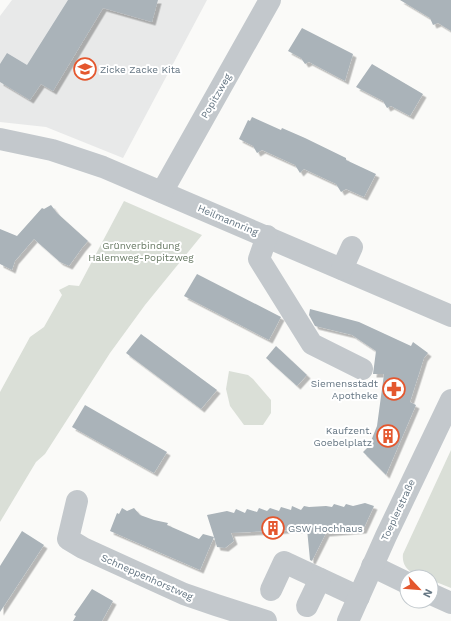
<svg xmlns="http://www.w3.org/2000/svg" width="451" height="621" viewBox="0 0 451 621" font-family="'Work Sans',sans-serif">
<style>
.built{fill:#e8e9e9}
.green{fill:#dadfd7}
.building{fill:#aab3b9;filter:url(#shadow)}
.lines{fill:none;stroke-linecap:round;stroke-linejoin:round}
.minor{stroke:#c3c8cc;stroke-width:22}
.labels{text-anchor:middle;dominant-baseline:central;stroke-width:4;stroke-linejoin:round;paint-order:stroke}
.poi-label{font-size:10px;fill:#657683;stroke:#fff;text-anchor:start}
.street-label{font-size:10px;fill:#657683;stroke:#fff}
.park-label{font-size:10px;fill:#687a64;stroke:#fff}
</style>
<defs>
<filter id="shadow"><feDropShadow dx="3.5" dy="3.5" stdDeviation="0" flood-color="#0004"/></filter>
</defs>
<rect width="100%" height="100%" fill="#fafaf8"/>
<polygon class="built" points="12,0 207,0 123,158 46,127 0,122 0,16"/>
<g class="green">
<polygon points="124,201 202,235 145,305 110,353 45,454 36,462 0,522 0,392 30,337 44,327 62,295 59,290 69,285 79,286"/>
<polygon points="229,371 248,375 253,379 271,400 271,413 263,425 244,425 230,406 226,389"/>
<path d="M 451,450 L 451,588 L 431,580 L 431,577 C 417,577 401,571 403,554 Z"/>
</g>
<g class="building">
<polygon points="68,0 158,0 152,22 103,8 53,91 41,84 30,100 0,82 0,64 7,53 27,65"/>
<polygon points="400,0 451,0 451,31 438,23 433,25 430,18"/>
<polygon points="302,28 353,54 345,81 309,62 305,64 301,58 288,51"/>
<polygon points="372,64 423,94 410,116 391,106 387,108 383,101 356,87"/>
<polygon points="252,117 281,130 282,128 305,138 346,158 346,160 376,174 364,197 346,189 341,192 336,184 304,169 300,173 295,165 262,150 257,153 253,146 239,139 248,120 250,121"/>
<polygon points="51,205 57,213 88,241 82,248 69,266 60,262 34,239 15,261 12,270 0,264 0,229 17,236 42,208 44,209"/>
<polygon points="197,274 281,317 269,340 184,296"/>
<polygon points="310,309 359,322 411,346 413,342 428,353 424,358 410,402 416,405 386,475 363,452 369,446 377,426 384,374 373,374 376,351 352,335 315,326 309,315"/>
<polygon points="141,334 217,390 201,409 126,353"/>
<polygon points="276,346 307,375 297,386 266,358"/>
<polygon points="85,405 167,452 154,473 72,427"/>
<polygon points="365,503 374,506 363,530 326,533 312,561 310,560 307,529 231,533 234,541 225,548 217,547 214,537 200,570 110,531 117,513 119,514 122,508 127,511 134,508 140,515 154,520 168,523 167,525 199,539 203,534 214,537 207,515 227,511 234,513 236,509 245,513 247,509 257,512 259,508 267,511 270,508 279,511 281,507 291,510 292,506 301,510 304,506 309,507 326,506 332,507 334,504 344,507 346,504 353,506"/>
<polygon points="22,531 44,545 0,612 0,566"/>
<polygon points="92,589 113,601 102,621 73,621 76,616 74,615"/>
</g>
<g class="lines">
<g class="minor">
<polyline points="0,139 52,150 103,167 451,316"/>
<polyline points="162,192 270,0"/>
<polyline points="267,236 259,259 312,344 362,369"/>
<polyline points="342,269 352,247"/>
<polyline points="77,501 68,539 83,548 184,594 216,605 266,621"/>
<polyline points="372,566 407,583"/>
<polyline points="271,590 284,562 359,597"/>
<polyline points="431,594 451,603"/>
<polyline points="307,606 320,579"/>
<polyline points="348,621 386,536 451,400"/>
</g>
</g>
<defs>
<g id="school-ring" transform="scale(1.15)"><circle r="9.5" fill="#fff" stroke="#e4572e" stroke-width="1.5"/><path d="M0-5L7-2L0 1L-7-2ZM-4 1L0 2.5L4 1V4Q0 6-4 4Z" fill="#e4572e"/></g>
<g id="pharmacy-ring" transform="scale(1.15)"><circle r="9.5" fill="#fff" stroke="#e4572e" stroke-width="1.5"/><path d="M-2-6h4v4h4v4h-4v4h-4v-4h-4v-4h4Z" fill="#e4572e"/></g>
<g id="building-ring" transform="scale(1.15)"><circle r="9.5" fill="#fff" stroke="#e4572e" stroke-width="1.5"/><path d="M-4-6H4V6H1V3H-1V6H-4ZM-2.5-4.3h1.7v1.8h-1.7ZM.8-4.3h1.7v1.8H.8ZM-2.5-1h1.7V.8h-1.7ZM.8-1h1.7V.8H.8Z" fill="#e4572e"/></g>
</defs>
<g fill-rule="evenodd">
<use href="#school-ring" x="85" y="69"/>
<use href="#pharmacy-ring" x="394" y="389"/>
<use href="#building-ring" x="388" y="436"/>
<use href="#building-ring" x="273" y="528"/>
</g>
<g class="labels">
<g class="poi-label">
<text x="100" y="69">Zicke Zacke Kita</text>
<text x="378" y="383" text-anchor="end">Siemensstadt<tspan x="378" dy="12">Apotheke</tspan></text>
<text x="372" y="430" text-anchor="end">Kaufzent.<tspan x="372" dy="12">Goebelplatz</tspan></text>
<text x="288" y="528">GSW Hochhaus</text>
</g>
<g class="street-label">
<text transform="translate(216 96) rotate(-60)">Popitzweg</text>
<text transform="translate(228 220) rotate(23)">Heilmannring</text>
<text transform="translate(398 510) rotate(-65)">Toeplerstraße</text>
<text transform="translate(147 577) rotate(24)">Schneppenhorstweg</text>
</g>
<g class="park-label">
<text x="141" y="245">Grünverbindung<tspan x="141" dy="12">Halemweg-Popitzweg</tspan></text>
</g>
</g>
<g transform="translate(419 589) rotate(116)"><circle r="19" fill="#ffffff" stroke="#c1c8cd"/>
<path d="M0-3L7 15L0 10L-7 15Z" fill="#e4572e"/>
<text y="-6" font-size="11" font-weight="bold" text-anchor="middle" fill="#657683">N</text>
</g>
</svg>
